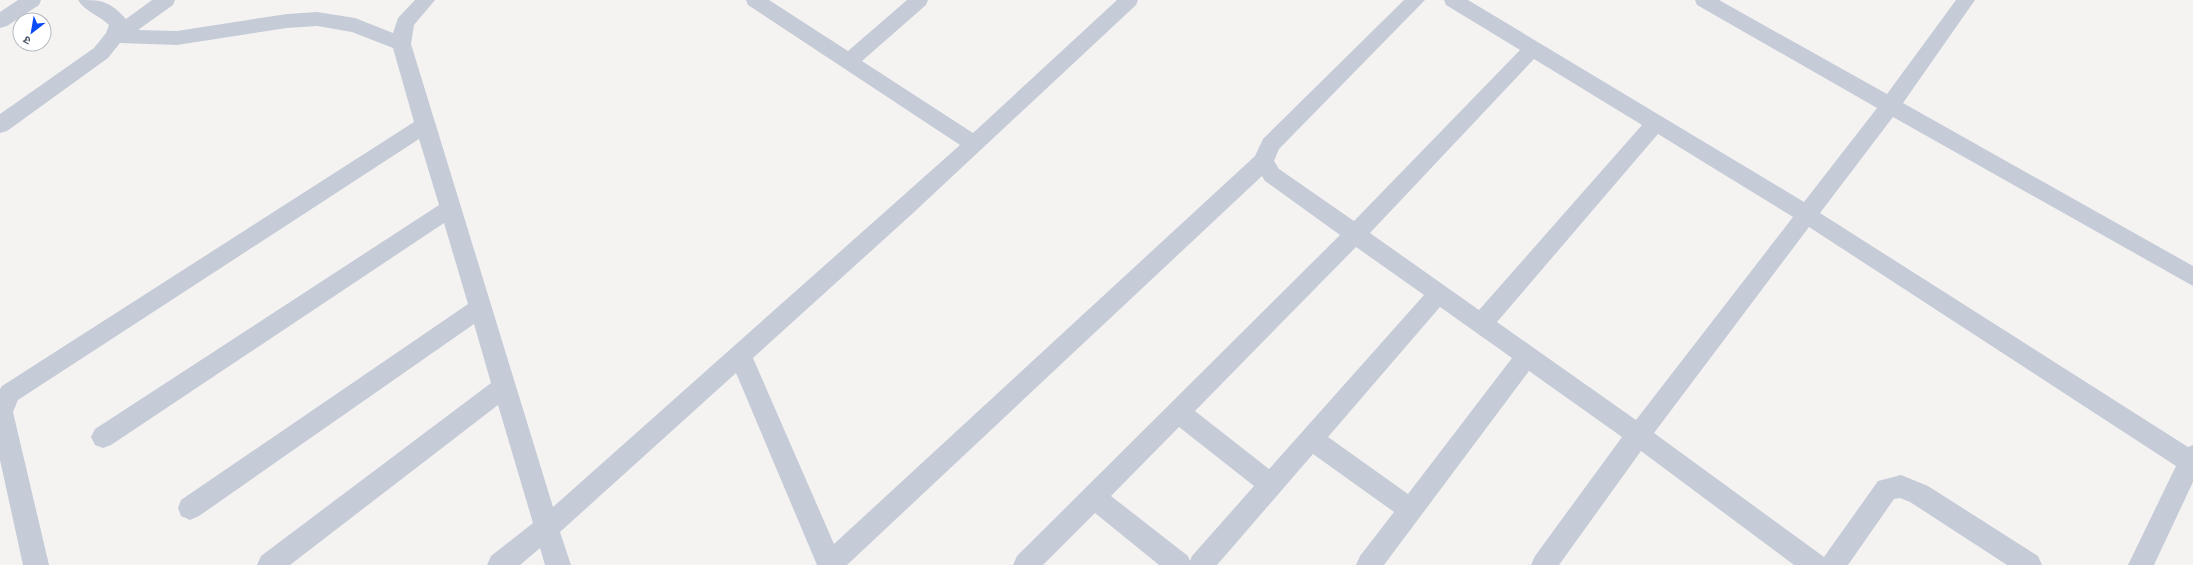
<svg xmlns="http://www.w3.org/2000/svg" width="2193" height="565" viewBox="0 0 2193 565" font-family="'PT Sans Narrow','Noto Sans Devanagari',sans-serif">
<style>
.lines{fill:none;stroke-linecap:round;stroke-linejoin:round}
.minor{fill:#c5ccd8;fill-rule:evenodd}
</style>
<rect width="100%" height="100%" fill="#f5f3f2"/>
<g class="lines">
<g class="minor">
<polygon points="18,0 41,0 39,5 7,26 0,28 0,12"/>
<path d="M 78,0 C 101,0 109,0 126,19 L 152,0 L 175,0 L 173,5 L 138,30 L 177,31 L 287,14 L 317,12 L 355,18 L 393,33 L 398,18 L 415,0 L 435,0 L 414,25 L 411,44 L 553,507 L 960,145 L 748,5 L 746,0 L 769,0 L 848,51 L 907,0 L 928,0 L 926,5 L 862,61 L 973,133 L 1117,0 L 1138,0 L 1136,5 L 912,214 L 753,358 L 834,544 L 1255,156 L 1263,139 L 1404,0 L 1425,0 L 1279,149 L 1274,161 L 1279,169 L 1354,221 L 1520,50 L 1446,5 L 1444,0 L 1468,0 L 1804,202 L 1877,108 L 1697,5 L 1695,0 L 1719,0 L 1887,94 L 1956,0 L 1975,0 L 1903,103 L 2193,266 L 2193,286 L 1893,117 L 1820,213 L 2188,447 L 2193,445 L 2193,482 L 2154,565 L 2128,565 L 2176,466 L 1809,227 L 1654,433 L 1824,557 L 1878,481 L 1901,475 L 1928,486 L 2038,556 L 2042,565 L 2007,565 L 1910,502 L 1900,498 L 1894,499 L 1848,565 L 1794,565 L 1641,451 L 1559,565 L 1531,565 L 1535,556 L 1622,437 L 1529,371 L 1384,565 L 1356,565 L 1360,556 L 1394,512 L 1313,454 L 1217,565 L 1159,565 L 1095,513 L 1043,565 L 1013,565 L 1017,556 L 1340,235 L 1265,181 L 1262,176 L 847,565 L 817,565 L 736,373 L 560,532 L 571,565 L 545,565 L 540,548 L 520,565 L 487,565 L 491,556 L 533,523 L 498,405 L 290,565 L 257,565 L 261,556 L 491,383 L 474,324 L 199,516 L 190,520 L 181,516 L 178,508 L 181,500 L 468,304 L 444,223 L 111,445 L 103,448 L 95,445 L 91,437 L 95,429 L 439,205 L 419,139 L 18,400 L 13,412 L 49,565 L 23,565 L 0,460 L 0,389 L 2,386 L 414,122 L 393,48 L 352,32 L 317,26 L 287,28 L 177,45 L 120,43 L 108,58 L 7,131 L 0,133 L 0,114 L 94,48 L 106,33 L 109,25 C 100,16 84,11 78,0 ZM 1534,59 L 1642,125 L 1479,310 L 1370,233 ZM 1658,134 L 1793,217 L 1636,420 L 1497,322 ZM 1356,247 L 1424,295 L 1269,469 L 1195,411 ZM 1440,307 L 1512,358 L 1408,494 L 1328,437 ZM 1179,427 L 1254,486 L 1192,556 L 1190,561 L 1188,556 L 1111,496 Z"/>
</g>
</g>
<g transform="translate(32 32) rotate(211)"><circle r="19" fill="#ffffff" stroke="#b6b9c0"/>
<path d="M0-3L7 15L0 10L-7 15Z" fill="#0a4bf7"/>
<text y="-6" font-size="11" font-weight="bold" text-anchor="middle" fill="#485162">उ</text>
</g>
</svg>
